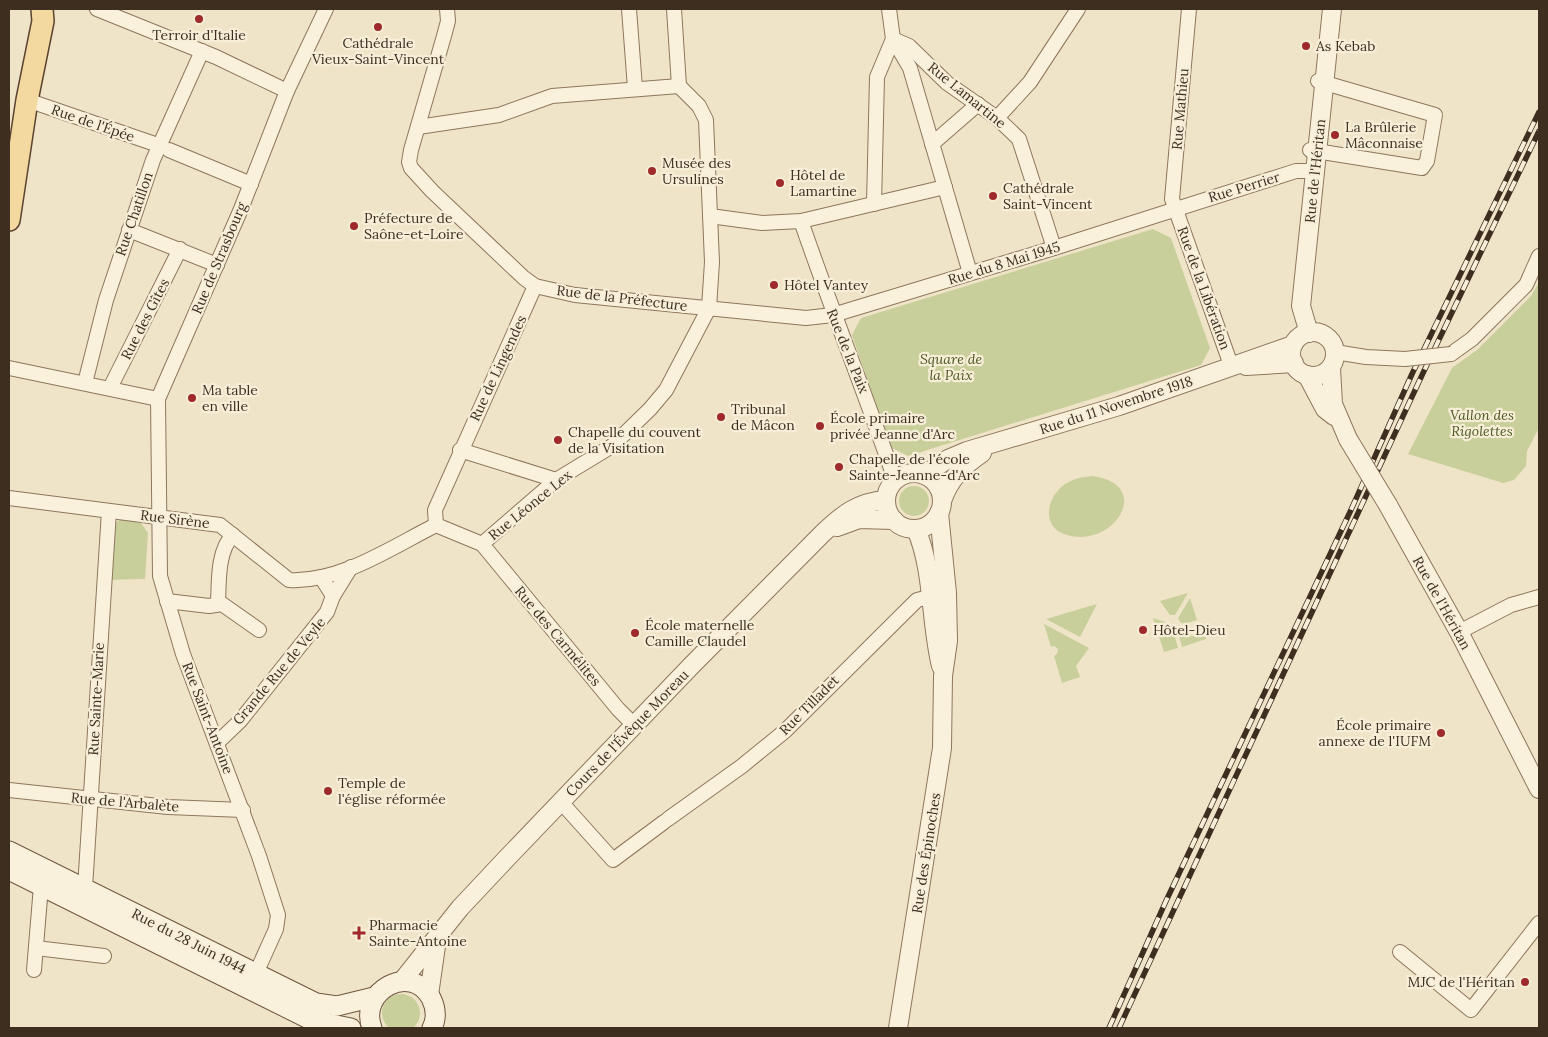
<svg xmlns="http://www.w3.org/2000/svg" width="1548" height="1037" viewBox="0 0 1548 1037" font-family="Lora,serif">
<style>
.green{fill:#c9cf9b}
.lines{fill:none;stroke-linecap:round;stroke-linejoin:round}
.minor-casing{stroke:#8d765c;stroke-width:16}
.tertiary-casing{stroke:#8d765c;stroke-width:20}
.secondary-casing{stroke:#6f573f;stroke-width:21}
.primary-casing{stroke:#5b4430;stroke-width:24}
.minor{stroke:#faf1dc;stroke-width:14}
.tertiary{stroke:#faf1dc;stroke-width:18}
.secondary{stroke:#faf1dc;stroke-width:19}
.primary{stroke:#f3d9a0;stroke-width:21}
.rail-casing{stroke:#3d2e20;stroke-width:5.5}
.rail{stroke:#f7eed8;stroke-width:4;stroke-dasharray:11;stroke-linecap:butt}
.minor-bridge-casing{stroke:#8d765c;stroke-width:16;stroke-linecap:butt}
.tertiary-bridge-casing{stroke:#8d765c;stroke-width:20;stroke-linecap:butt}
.minor-bridge{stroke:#faf1dc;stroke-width:14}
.tertiary-bridge{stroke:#faf1dc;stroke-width:18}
.poi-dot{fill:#9e2a2b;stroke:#f7eed8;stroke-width:2}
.labels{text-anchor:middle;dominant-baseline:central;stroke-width:4.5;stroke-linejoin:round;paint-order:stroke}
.poi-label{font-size:14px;fill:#3d2e20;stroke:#f7eed8;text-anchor:start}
.street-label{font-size:14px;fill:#3d2e20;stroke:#f7eed8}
.park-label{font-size:14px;font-style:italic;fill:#4d5a26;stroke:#f7eed8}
</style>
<rect width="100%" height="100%" fill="#f0e4c8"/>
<g class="green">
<polygon points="1153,229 1171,238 1210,348 1201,365 908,456 890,447 852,335 861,318"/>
<polygon points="1539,282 1539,428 1527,451 1526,466 1514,480 1503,483 1408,454 1452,368 1477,350 1531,296"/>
<path d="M 1092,476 C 1155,484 1114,549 1067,535 C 1039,528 1047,494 1067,483 C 1075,478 1084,477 1092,476 Z"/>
<circle cx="914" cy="501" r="15"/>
<polygon points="121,519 141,523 148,533 145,579 105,580 114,524"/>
<polygon points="1188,593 1175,615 1170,615 1160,601"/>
<polygon points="1190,598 1197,620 1184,624 1180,622 1178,618"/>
<polygon points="1097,604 1080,637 1046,619"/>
<polygon points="1153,618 1165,622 1167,627 1173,629 1178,648 1164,652"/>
<polygon points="1044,624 1089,648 1076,666 1080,677 1062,683 1054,656 1057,654 1058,649 1054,646 1051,647"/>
<polygon points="1179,626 1186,629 1191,636 1206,637 1206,639 1182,647 1177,628"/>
<circle cx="401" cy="1013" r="19"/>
</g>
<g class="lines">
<g class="minor-casing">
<g id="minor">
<polyline points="97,9 216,57 287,91"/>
<polyline points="447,9 448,21 444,36 411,150 409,162 411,168 432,191 524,278 535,286 575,295 806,318 833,315 1054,248 1296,171 1314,171"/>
<polyline points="629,9 635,88"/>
<polyline points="674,9 679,86"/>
<polyline points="1189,9 1172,199 1232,368"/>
<polyline points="893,39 909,46 947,83 997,118 1019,139 1054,248"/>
<polyline points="893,39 910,68 970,273"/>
<polyline points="27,100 158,145"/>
<polyline points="997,118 1030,82 1078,9"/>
<polyline points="418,127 499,115 552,96 679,86"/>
<polyline points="932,144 978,104"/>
<polyline points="169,150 251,184"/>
<polyline points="1310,150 1422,168 1427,161 1435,115 1318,81"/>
<polyline points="874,204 877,77 893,39 889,9"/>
<polyline points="710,216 762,223 801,221 945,187"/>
<path d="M 801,221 C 831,308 865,393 895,480"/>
<polyline points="129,230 217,265"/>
<polyline points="1335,352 1366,357 1405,359"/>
<polyline points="1451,354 1472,339 1526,285 1539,256"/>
<polyline points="9,368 158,399"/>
<polyline points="85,383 106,300 153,160 202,51"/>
<polyline points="110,388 180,249"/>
<polyline points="460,450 556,480"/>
<path d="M 9,498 L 220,525 L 289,580 C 340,583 392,547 436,525"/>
<polyline points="436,525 482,544 618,709 635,726"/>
<polyline points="436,525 435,510 535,286"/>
<polyline points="482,544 556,480 612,446 650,409 666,390 709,308 712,262 706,120 699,106 679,86"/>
<polyline points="333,596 351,567"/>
<polyline points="167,601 209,606 222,604 259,630"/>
<path d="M 218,604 C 219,583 217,551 233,535"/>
<polyline points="1459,632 1511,605 1539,597"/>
<polyline points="218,742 240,721 327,612 333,596 321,577"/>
<polyline points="9,790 168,807 243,810"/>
<polyline points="561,802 613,860 664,822"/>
<polyline points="668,819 742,766 785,731 917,600 941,594"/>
<polyline points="85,888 109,511"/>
<polyline points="36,948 104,956"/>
<polyline points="1400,952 1471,1010 1539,923"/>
<polyline points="34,970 41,886"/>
<polyline points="253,980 276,929 278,915 259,856 183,654 160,576 158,399 241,209 287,91 326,9"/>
</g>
</g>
<g class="tertiary-casing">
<g id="tertiary">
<circle cx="1313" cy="354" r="22"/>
<polyline points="1309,333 1301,306 1332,9"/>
<polyline points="1246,366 1294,363"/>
<polyline points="1331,368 1333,404 1348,439"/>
<polyline points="1307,375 1325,409 1334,416"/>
<circle cx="914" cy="501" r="28"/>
<polyline points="924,475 948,459 967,451 1119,406 1293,345"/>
<path d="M 942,501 C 950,478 963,466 982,453"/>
<polyline points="1388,505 1459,632 1539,789"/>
<polyline points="837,527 859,519 894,520"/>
<path d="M 916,529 C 934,571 930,621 941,666"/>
<path d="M 402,981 L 460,908 L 506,859 L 691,666 L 823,533 C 843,514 858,502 886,500"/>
<polyline points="429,995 437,939"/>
<polyline points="898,1028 942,748 943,676 948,641 947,593 939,513"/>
</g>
</g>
<g class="secondary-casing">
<g id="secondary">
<polyline points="9,851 316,1003 337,1006 374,997"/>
<polyline points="9,870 311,1020 351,1028"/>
<path d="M 372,1028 C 358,991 411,962 431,998 C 436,1008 437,1018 432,1028"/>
</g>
</g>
<g class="primary-casing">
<polyline id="primary" points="9,220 27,100 43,21 42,9"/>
</g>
<use href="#minor" class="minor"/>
<use href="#tertiary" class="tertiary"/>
<use href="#secondary" class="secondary"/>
<use href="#primary" class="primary"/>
<g class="rail-casing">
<g id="rail">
<polyline points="1109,1028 1166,901 1350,512 1412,374 1539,112"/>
<polyline points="1119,1028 1423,373 1539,131"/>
</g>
</g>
<use href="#rail" class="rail"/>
<g class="minor-bridge-casing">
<polyline id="minor-bridge" points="1405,359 1451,354"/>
</g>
<g class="tertiary-bridge-casing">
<polyline id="tertiary-bridge" points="1348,439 1388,505"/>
</g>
<use href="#minor-bridge" class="minor-bridge"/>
<use href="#tertiary-bridge" class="tertiary-bridge"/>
</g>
<g class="poi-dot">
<circle cx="199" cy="19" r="5"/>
<circle cx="378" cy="27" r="5"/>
<circle cx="1306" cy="46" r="5"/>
<circle cx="1335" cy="135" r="5"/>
<circle cx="652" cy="171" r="5"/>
<circle cx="780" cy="183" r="5"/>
<circle cx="993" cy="196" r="5"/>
<circle cx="354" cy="226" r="5"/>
<circle cx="774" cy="285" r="5"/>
<circle cx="192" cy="398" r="5"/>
<circle cx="721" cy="417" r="5"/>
<circle cx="820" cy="426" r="5"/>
<circle cx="558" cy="440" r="5"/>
<circle cx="839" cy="467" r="5"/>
<circle cx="1143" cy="630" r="5"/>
<circle cx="635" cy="633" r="5"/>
<circle cx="1441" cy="733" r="5"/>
<circle cx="328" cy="791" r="5"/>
<path d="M356.5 925.5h5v5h5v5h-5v5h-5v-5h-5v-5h5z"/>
<circle cx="1525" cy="982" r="5"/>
</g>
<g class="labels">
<g class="poi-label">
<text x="199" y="35" text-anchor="middle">Terroir d'Italie</text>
<text x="378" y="43" text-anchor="middle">Cathédrale<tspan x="378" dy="16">Vieux-Saint-Vincent</tspan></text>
<text x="1316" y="46">As Kebab</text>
<text x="1345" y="127">La Brûlerie<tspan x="1345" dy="16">Mâconnaise</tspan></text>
<text x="662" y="163">Musée des<tspan x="662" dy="16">Ursulines</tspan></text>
<text x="790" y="175">Hôtel de<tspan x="790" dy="16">Lamartine</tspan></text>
<text x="1003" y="188">Cathédrale<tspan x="1003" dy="16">Saint-Vincent</tspan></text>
<text x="364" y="218">Préfecture de<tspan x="364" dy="16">Saône-et-Loire</tspan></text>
<text x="784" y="285">Hôtel Vantey</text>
<text x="202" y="390">Ma table<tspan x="202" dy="16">en ville</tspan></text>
<text x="731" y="409">Tribunal<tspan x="731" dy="16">de Mâcon</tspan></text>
<text x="830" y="418">École primaire<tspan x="830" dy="16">privée Jeanne d'Arc</tspan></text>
<text x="568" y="432">Chapelle du couvent<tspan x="568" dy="16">de la Visitation</tspan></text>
<text x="849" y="459">Chapelle de l'école<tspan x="849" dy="16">Sainte-Jeanne-d'Arc</tspan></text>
<text x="645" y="625">École maternelle<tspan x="645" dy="16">Camille Claudel</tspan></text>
<text x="1153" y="630">Hôtel-Dieu</text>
<text x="1431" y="725" text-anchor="end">École primaire<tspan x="1431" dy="16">annexe de l'IUFM</tspan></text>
<text x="338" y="783">Temple de<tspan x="338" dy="16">l'église réformée</tspan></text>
<text x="369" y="925">Pharmacie<tspan x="369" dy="16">Sainte-Antoine</tspan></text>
<text x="1515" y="982" text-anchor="end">MJC de l'Héritan</text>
</g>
<g class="street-label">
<text transform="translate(967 95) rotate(39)">Rue Lamartine</text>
<text transform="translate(1180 109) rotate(-85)">Rue Mathieu</text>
<text transform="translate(93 123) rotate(19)">Rue de l'Épée</text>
<text transform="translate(1315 171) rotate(-84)">Rue de l'Héritan</text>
<text transform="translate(1244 187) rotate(-17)">Rue Perrier</text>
<text transform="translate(134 214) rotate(-71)">Rue Chatillon</text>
<text transform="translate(219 258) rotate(-67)">Rue de Strasbourg</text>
<text transform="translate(1004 263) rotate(-17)">Rue du 8 Mai 1945</text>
<text transform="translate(1204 288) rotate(70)">Rue de la Libération</text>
<text transform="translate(622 298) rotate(7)">Rue de la Préfecture</text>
<text transform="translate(145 319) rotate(-63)">Rue des Gîtes</text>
<text transform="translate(848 351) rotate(68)">Rue de la Paix</text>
<text transform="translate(498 368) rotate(-65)">Rue de Lingendes</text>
<text transform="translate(1116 405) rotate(-18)">Rue du 11 Novembre 1918</text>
<text transform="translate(530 505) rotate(-39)">Rue Léonce Lex</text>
<text transform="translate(175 519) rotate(7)">Rue Sirène</text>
<text transform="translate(1442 603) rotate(61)">Rue de l'Héritan</text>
<text transform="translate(558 636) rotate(50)">Rue des Carmélites</text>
<text transform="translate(279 671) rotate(-50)">Grande Rue de Veyle</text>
<text transform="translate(96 699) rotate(-87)">Rue Sainte-Marie</text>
<text transform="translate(809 705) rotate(-45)">Rue Tilladet</text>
<text transform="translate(208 718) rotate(69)">Rue Saint-Antoine</text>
<text transform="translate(627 733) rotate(-46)">Cours de l'Évêque Moreau</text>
<text transform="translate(125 802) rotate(5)">Rue de l'Arbalète</text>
<text transform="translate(926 853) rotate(-81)">Rue des Épinoches</text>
<text transform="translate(189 941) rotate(27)">Rue du 28 Juin 1944</text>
</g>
<g class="park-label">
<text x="951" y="359">Square de<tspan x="951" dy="16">la Paix</tspan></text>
<text x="1482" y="415">Vallon des<tspan x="1482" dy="16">Rigolettes</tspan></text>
</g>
</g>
<rect width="1548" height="1037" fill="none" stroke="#3d2e20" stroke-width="20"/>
</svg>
